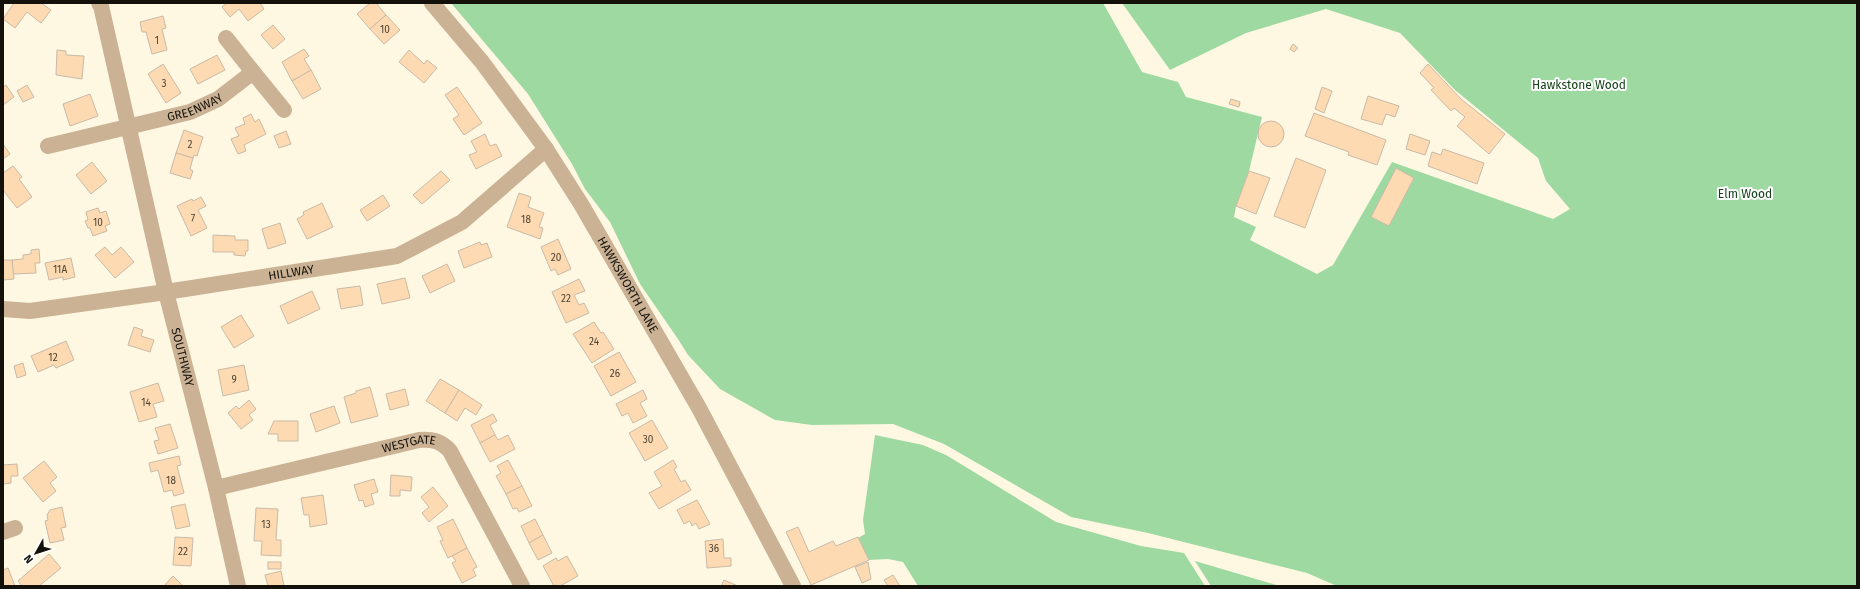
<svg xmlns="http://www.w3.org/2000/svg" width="1860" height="589" viewBox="0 0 1860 589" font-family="'Fira Sans',sans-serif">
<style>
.green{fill:#9dd9a0}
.building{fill:#fddab1;stroke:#c9baa8}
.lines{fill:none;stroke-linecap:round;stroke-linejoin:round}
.minor{stroke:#cbb295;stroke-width:16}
.labels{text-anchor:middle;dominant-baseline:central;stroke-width:4;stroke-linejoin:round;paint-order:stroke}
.number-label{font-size:10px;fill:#4e4333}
.park-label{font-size:12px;fill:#14421a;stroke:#fff}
.street-label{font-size:12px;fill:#131109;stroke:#fff}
</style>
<rect width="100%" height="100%" fill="#fef8e2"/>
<g class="green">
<polygon points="451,3 1103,3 1142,72 1178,82 1186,97 1262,117 1249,171 1236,206 1234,217 1256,227 1250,240 1317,274 1333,265 1392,162 1553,219 1570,209 1546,181 1538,158 1455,90 1400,33 1326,9 1246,33 1170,70 1122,3 1857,3 1857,586 1337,586 1307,573 1148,533 1071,517 944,444 893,424 812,425 775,420 720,389 688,355 678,339 640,284 610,222 585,189 572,164 528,94"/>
<polygon points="875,435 923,445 946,455 1056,522 1141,546 1184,553 1205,586 918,586 903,562 888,559 869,560 858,538 865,534 863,520"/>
<polygon points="1195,561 1280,586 1211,586"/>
</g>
<g class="building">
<polygon points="14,3 41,3 51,10 41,23 27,12 15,28 3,19"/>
<polygon points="227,3 260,3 264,9 248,21 239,9 230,17 222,7"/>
<polygon points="370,3 376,3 386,15 370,29 357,14"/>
<polygon points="386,15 400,30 384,44 370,29"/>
<polygon points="163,16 166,28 162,29 167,50 152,54 146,32 142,32 140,22"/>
<polygon points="273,25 285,39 273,49 261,35"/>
<polygon points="1293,44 1298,48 1294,52 1290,49"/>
<polygon points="304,49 309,56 304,59 311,70 292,81 282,62"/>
<polygon points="57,50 66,51 66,55 84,56 82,79 56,75"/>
<polygon points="409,50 424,64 427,60 437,68 424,83 399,62"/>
<polygon points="217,55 225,70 198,84 190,69"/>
<polygon points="163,64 181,93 166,103 148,74"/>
<polygon points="1428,64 1461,99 1505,134 1489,154 1457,126 1465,117 1454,108 1451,111 1431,90 1434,88 1420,73"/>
<polygon points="311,70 321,89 303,99 292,81"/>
<polygon points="6,85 14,97 3,105 3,87"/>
<polygon points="27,85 34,97 23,102 17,91"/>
<polygon points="457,87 482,123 464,135 453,119 459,115 445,95"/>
<polygon points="1322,87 1332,91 1324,113 1315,109"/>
<polygon points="90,94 98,116 70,126 63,104"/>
<polygon points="1368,96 1399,106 1395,117 1386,114 1382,125 1361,119"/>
<polygon points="1231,99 1240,102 1239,107 1229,104"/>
<polygon points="1314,113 1386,140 1377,165 1348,155 1349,152 1305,136"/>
<polygon points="251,114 255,122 259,119 266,134 244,145 246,151 238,154 231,139 239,136 235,128 245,124 243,118"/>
<circle cx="1271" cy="134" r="13"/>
<polygon points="184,130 203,137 197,156 194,155 193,158 176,153"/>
<polygon points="286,131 291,144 279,148 274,136"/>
<polygon points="485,134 490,146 496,144 502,156 476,169 469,155 477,152 471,141"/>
<polygon points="1410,134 1430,141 1425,155 1406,149"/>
<polygon points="3,144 10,154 3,159"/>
<polygon points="1443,149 1484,163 1477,184 1428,166 1432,152 1441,155"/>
<polygon points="176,153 193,158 190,169 193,171 190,179 170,173"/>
<polygon points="1296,158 1326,170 1305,228 1274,216"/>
<polygon points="92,162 107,181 91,194 76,175"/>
<polygon points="13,166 22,177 19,179 32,197 17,208 3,190 3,173"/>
<polygon points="1396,168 1414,178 1389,226 1371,217"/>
<polygon points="441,171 450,180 422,204 413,195"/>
<polygon points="1249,171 1270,178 1256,214 1236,206"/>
<polygon points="519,193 531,197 528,207 544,213 539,227 543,228 540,239 507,227"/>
<polygon points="383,195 390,206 367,221 360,210"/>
<polygon points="201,197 206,206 198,210 207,228 191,236 177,206 192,199 193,201"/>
<polygon points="322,203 333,227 307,239 297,219 304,215 303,212"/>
<polygon points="98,208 100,213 106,211 110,224 105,226 107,231 93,236 90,228 88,228 85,221 88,220 86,212"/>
<polygon points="280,223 286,243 268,249 262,229"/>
<polygon points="213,235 235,236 235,240 248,240 248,251 246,251 245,256 234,255 234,252 213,252"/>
<polygon points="558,239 571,269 558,275 555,269 551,271 541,247"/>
<polygon points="480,242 481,245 487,243 492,257 464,268 458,251"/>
<polygon points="105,247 112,255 121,247 134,262 115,278 95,255"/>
<polygon points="39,249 40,263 35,263 36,273 13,274 12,260 23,259 23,255 31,254 31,250"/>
<polygon points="71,258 75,277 63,280 63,277 49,280 45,263"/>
<polygon points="3,260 12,260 14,279 3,280"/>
<polygon points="447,264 455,281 430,293 422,276"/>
<polygon points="405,278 410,298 382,304 377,284"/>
<polygon points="579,279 585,291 574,295 579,305 584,303 589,313 566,323 552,292"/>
<polygon points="360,286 363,305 341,309 337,289"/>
<polygon points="312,291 320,309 288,324 280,306"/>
<polygon points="241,315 254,336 234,348 221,327"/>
<polygon points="594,322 601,333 603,332 614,349 592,363 573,334"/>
<polygon points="134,327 143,330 141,336 154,340 150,352 128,345"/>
<polygon points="66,341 74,360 56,368 54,365 38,372 31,356"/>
<polygon points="619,352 636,382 611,396 594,366"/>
<polygon points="23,363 26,375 17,378 14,366"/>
<polygon points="244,365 249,390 223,396 218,370"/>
<polygon points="440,379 459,390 445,413 426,401"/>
<polygon points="158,383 164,401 153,404 157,417 139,422 130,392"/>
<polygon points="370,387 378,416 351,423 344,397 356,393 356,391"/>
<polygon points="405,389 409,405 390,410 386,394"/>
<polygon points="459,390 482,405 476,415 465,408 457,421 445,413"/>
<polygon points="643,390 647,399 640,403 647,416 633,423 628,413 622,416 616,404"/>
<polygon points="249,400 256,409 249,415 253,420 241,429 228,413 236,406 239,409"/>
<polygon points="334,406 340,423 316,432 310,414"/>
<polygon points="493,414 497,421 490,425 495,435 480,443 471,425"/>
<polygon points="652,420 668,448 645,461 629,433"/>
<polygon points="274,421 298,421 298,441 278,441 278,434 268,434"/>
<polygon points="170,424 178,448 158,454 154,441 159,440 155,428"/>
<polygon points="495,435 498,440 508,435 515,449 490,462 480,443"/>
<polygon points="179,456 181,465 177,466 184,493 174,496 172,490 164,492 158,470 151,472 149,463"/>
<polygon points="508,460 522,486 506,494 496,476 501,473 497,466"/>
<polygon points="673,460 677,467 674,469 681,482 685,480 691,490 659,509 649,493 662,486 654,472"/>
<polygon points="44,461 57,477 50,483 56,491 43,502 23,478"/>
<polygon points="17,464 18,476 11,476 11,483 3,484 3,465"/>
<polygon points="391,475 412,477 411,491 400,490 400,496 390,496"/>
<polygon points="374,479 378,492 371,494 374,504 365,507 363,500 359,501 354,485"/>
<polygon points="522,486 532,506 519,512 517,508 513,509 506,494"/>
<polygon points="433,487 448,506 429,522 422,513 429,507 421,497"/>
<polygon points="323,495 327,524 310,527 309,515 304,515 301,498"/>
<polygon points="697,500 710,524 699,529 696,523 692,526 690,521 684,524 677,510"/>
<polygon points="185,504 190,526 176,529 171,507"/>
<polygon points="62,507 66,527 61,528 64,540 50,543 45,521 48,520 47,515 50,510"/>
<polygon points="256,508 278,509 276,540 281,540 281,556 261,555 262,541 254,541"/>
<polygon points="453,519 467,548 448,558 440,541 443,540 437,527"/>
<polygon points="535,519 543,535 529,543 521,526"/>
<polygon points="798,527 809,552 833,541 836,546 858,537 869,560 811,585 786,532"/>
<polygon points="543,535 552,553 538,560 529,543"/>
<polygon points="175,537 193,538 191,566 173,565"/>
<polygon points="723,539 724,558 731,558 731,566 707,568 705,541"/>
<polygon points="467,548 477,567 473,569 476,576 462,583 452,563 456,561 452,556"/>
<polygon points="49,554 61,568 39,586 22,586 18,581"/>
<polygon points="567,556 578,576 560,586 554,586 543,566 556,558 558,561"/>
<rect x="268" y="562" width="13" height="7"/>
<polygon points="868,562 871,579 862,583 855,567"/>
<polygon points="8,568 15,586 3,586 3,570"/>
<polygon points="281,571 284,586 268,586 265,575"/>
<polygon points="893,575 900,586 888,586 884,580"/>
<polygon points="173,576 183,586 164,586"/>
<polygon points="724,580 738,586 721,586"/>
</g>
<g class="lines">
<g class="minor">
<path id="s1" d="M 99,3 L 101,6 L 166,292 L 216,488 L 238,586"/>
<path id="s2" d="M 432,3 L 482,62 L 546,149 L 581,204 L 699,408 L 793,586"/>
<polyline points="226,38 253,72"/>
<path id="s3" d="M 48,146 L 190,112 L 218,99 L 253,72 L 284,110"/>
<path id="s4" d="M 3,309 L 30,311 L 166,292 L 397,256 L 462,222 L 546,149"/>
<path id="s5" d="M 216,488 L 419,440 C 433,439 441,441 450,451 L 522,586"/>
<polyline points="3,532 15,528"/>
</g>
</g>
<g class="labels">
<g class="number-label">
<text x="385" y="30">10</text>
<text x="157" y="41">1</text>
<text x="164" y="84">3</text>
<text x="190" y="145">2</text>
<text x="193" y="219">7</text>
<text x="526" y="220">18</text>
<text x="98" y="223">10</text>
<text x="556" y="258">20</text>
<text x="60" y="270">11A</text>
<text x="566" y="299">22</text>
<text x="594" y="342">24</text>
<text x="53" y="358">12</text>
<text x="615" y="374">26</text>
<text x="234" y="380">9</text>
<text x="146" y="403">14</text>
<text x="648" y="440">30</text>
<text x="171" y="481">18</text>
<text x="266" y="525">13</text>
<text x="714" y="549">36</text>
<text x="183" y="552">22</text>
</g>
<g class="park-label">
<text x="1579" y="85">Hawkstone Wood</text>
<text x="1745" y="194">Elm Wood</text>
</g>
<g class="street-label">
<text stroke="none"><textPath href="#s3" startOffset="152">GREENWAY</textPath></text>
<text stroke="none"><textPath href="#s4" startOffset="291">HILLWAY</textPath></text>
<text stroke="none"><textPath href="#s2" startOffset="344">HAWKSWORTH LANE</textPath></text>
<text stroke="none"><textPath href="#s1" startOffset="364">SOUTHWAY</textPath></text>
<text stroke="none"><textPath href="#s5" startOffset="198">WESTGATE</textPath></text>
</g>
</g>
<rect width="1860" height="589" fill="none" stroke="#131109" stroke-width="8"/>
<g transform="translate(36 553) rotate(231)" stroke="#ffffff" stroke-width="3" paint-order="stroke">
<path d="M0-3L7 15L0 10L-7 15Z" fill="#131109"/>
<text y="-6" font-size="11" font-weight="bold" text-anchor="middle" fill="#131109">N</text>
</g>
</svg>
